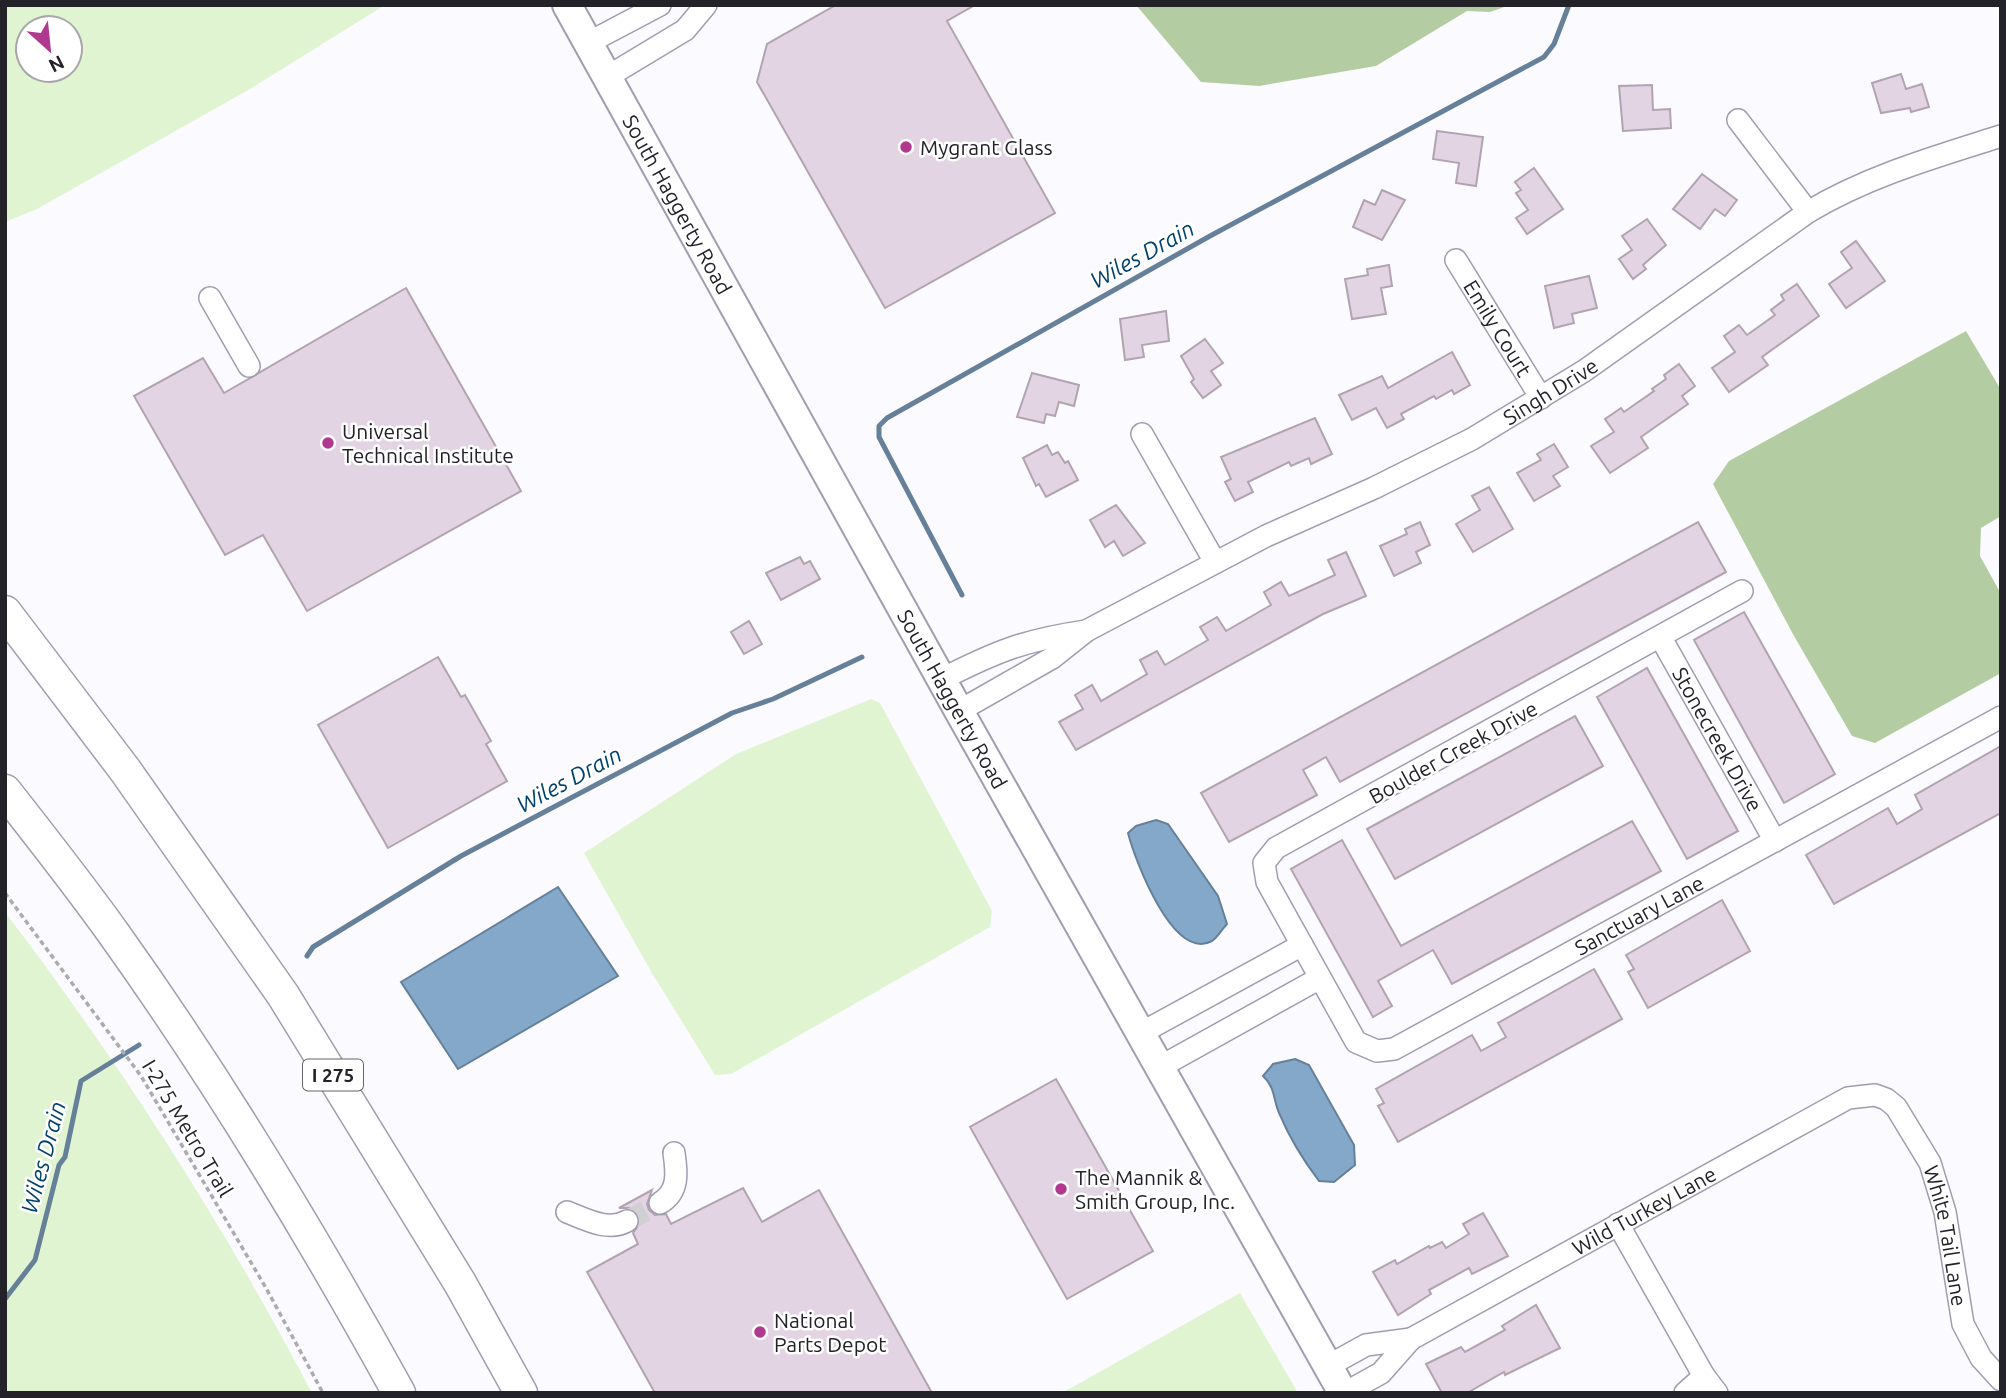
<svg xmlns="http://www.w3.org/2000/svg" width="2006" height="1398" viewBox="0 0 2006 1398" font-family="Ubuntu,sans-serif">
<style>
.green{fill:#e0f4d2;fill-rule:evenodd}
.forest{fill:#b4cca2}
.water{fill:#83a8c9;stroke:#668099;stroke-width:2}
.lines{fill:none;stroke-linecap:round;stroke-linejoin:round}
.stream{stroke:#668099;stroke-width:5}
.building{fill:#e3d4e4;stroke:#b1a3b2;stroke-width:2}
.minor-tunnel{stroke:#d0d0d4;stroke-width:21;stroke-dasharray:21 10;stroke-linecap:butt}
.minor-casing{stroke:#a09db0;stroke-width:24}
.major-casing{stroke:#a09db0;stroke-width:32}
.highway-casing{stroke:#a09db0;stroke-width:35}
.path{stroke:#ababb0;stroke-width:3.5;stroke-dasharray:5 3.5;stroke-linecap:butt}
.minor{stroke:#fff;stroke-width:21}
.major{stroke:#fff;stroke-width:28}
.highway{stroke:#fff;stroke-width:32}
.poi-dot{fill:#b0388e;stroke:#fff;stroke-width:2.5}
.labels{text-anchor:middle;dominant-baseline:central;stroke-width:5;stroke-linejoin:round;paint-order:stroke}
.shield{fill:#fff;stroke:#656469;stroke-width:2}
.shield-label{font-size:19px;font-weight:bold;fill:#232229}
.poi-label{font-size:21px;fill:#232229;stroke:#fff;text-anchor:start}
.street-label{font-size:21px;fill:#232229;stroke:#fff}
.water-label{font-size:23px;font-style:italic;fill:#00426c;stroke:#fff}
</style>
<rect width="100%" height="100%" fill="#fbfbff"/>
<g class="green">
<path d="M 5,5 L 385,5 L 250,89 L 37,209 L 5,222 ZM 28,28 L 70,28 L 70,70 L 28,70 Z"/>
<polygon points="871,699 880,703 992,911 990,927 731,1074 715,1075 652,973 584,853 736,754"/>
<path d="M 5,912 C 120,1063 224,1225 312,1393 L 5,1393 Z"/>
<polygon points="1240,1293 1298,1393 1062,1393"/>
</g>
<g class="forest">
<polygon points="1136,5 1510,5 1490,12 1467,11 1376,66 1259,86 1201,82"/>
<polygon points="1966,331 2001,390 2001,516 1981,528 1980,556 2001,594 2001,673 1875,743 1852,736 1794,636 1713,484 1729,461"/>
</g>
<g class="water">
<path d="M 1156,820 L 1168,824 L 1218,896 L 1227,924 C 1222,929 1218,937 1212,941 C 1173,962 1135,860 1128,833 L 1136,826 Z"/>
<polygon points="558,887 618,976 458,1069 401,982"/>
<path d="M 1295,1059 L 1309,1065 L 1354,1145 L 1355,1165 L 1334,1182 L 1319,1181 C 1304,1161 1290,1139 1280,1115 C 1273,1101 1276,1088 1263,1076 L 1273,1064 Z"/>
</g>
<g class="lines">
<g class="stream">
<polyline points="962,595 879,437 879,426 887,418 1210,236 1544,57 1554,44 1569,5"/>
<polyline points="307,956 313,947 461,856 732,713 773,699 862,657"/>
<polyline points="5,1299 35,1260 59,1165 65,1157 81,1081 139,1045"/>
</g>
</g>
<g class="building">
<polygon points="836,5 975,5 947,21 1055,213 885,308 757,82 767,44"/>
<polygon points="1901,74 1906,89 1922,84 1929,107 1911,112 1910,108 1881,113 1872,83"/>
<polygon points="1652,85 1653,110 1670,109 1671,128 1623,131 1619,86"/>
<polygon points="1437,131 1483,137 1476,186 1456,183 1459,163 1433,159"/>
<polygon points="1534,168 1563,209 1527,234 1516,218 1528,210 1516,193 1521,190 1515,182"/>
<polygon points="1702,174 1737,200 1725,216 1715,209 1700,229 1673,209"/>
<polygon points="1382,190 1405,200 1382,240 1353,227 1364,200 1375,205"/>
<polygon points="1647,219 1666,245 1643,265 1646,269 1633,279 1619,259 1632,250 1622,236"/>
<polygon points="1856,241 1885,281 1846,308 1829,284 1852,268 1841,252"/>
<polygon points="1389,265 1392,286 1381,288 1386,314 1352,319 1345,279 1368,275 1367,269"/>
<polygon points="1589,276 1597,308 1572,314 1574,323 1554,328 1545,286"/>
<polygon points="1797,284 1819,316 1762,357 1768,365 1729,392 1712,368 1735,352 1724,336 1739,325 1747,335 1775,315 1771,310 1784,300 1781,295"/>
<polygon points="406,288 521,491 307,611 263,535 225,555 134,396 203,358 224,393"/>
<polygon points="1166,311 1169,341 1142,345 1144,357 1125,360 1120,319"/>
<polygon points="1205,339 1223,363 1211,371 1221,385 1203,398 1191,382 1194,379 1181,356"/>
<polygon points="1452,352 1470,385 1454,394 1452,390 1436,399 1434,396 1401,414 1404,419 1387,428 1376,408 1352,420 1339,395 1382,376 1388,388"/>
<polygon points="1679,364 1695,386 1682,396 1688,404 1641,437 1648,448 1610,473 1591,446 1614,432 1605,419 1621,408 1624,412 1654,391 1652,389 1666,379 1664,375"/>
<polygon points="1032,373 1079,385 1074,406 1059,402 1055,416 1046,414 1044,423 1017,417"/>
<polygon points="1315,418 1332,454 1311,464 1309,458 1291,466 1289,462 1248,482 1253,492 1235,501 1225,482 1231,479 1221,457"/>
<polygon points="1554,444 1568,467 1553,476 1560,486 1534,501 1517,473 1541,460 1537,454"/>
<polygon points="1047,445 1052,455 1058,452 1065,463 1068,461 1078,480 1046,497 1039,484 1036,486 1023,458"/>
<polygon points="1489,487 1513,529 1473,552 1456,524 1480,510 1472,496"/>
<polygon points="1116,505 1145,543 1123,556 1114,541 1105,547 1090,520"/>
<polygon points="1420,522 1430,545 1416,552 1421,563 1394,576 1380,546 1407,534 1405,529"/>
<polygon points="1698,522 1726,572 1340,782 1326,757 1303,770 1317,795 1229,842 1201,793"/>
<polygon points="1346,552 1366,596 1323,614 1076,750 1059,722 1083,709 1075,695 1092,685 1101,701 1147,674 1140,660 1157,651 1165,665 1208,640 1200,627 1217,617 1226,631 1271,605 1264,592 1281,582 1289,596 1335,575 1328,560"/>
<polygon points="800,557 804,564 810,561 820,579 781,600 766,573"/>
<polygon points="1744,612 1835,774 1784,803 1694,640"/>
<polygon points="749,621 762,644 744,654 731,632"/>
<polygon points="438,657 461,697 465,695 491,741 486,744 507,781 388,848 318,725"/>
<polygon points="1647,668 1738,831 1687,859 1597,697"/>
<polygon points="1575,716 1603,766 1395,879 1367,829"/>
<polygon points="2001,746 2001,813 1834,904 1806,855 1888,808 1897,824 1922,809 1915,795"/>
<polygon points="1632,821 1661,871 1452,984 1433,950 1378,981 1392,1006 1373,1017 1291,869 1342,840 1401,946"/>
<polygon points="1722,900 1750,951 1648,1008 1628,972 1634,969 1626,955"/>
<polygon points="1594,969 1622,1019 1398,1142 1378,1106 1384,1103 1376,1089 1472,1035 1481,1051 1506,1037 1498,1023"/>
<polygon points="1056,1079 1153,1251 1067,1299 970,1127"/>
<polygon points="743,1188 762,1222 819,1190 932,1393 655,1393 587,1272 638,1244 633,1233 640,1223 639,1215 629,1208 619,1208 652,1190 647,1204 649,1210 655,1215 666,1214 671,1224"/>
<polygon points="1483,1213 1508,1256 1472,1274 1469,1268 1429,1290 1431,1294 1398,1315 1373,1272 1395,1260 1397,1264 1429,1246 1430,1248 1442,1242 1446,1248 1469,1234 1463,1224"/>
<polygon points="1536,1305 1560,1348 1505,1375 1504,1372 1467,1393 1442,1393 1426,1364 1461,1347 1465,1352 1505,1330 1502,1326"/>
</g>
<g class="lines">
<polyline class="minor-tunnel" points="627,1221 660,1203"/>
<g class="minor-casing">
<g id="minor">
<polyline points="588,43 660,5"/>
<polyline points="607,77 685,30 706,5"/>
<polyline points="1738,120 1808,212"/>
<path id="s1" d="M 1456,260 L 1541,398"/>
<polyline points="210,298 249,366"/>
<polyline points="1142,434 1215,562"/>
<path id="s2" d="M 1742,591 L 1276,848 L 1264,863 L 1267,882 L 1356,1042 L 1377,1051 L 1394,1049 L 2001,717"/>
<path id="s3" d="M 1086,631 L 1266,536 L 1374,488 L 1472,439 L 1584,371 L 1808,212 C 1868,176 1935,157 2001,136"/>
<path id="s4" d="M 1661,638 L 1775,841"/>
<path d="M 942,679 C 997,651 1025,640 1086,631 L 1052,658 L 959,711"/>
<polyline points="1141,1033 1302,945"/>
<polyline points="1160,1067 1320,978"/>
<path d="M 660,1203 C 679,1192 677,1173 674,1153"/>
<path d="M 567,1212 C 585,1219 608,1232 627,1221"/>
<polyline points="1618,1224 1704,1376 1717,1393"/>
<path id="s5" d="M 1411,1339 L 1848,1098 L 1875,1095 L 1886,1099 L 1896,1107 L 1930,1163 L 1945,1212 L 1963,1324 L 1981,1358 L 2001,1380"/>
<polyline points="1328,1366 1366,1345 1411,1339 1381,1373 1345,1393"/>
<polyline points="1685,1393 1704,1376"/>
</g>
</g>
<g class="major-casing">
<g id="major">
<path id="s6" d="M 567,5 L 959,711 L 1343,1393"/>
</g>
</g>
<g class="highway-casing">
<g id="highway">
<polyline points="5,612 125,770 283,995 460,1283 521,1393"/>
<path d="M 5,791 C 42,838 79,885 114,934 C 219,1081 312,1235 399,1393"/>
</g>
</g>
<polyline class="path" points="5,893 141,1076 266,1288 323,1393"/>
<use href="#minor" class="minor"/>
<use href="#major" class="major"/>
<use href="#highway" class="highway"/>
</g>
<g class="poi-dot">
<circle cx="906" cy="147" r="7"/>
<circle cx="328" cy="443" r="7"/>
<circle cx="1061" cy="1189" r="7"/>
<circle cx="760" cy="1332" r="7"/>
</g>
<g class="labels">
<rect class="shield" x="303" y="1059.5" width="60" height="31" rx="5"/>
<g class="shield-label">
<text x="333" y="1075">I 275</text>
</g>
<g class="poi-label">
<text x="920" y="147">Mygrant Glass</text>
<text x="342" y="431">Universal<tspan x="342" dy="24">Technical Institute</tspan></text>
<text x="1075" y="1177">The Mannik &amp;<tspan x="1075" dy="24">Smith Group, Inc.</tspan></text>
<text x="774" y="1320">National<tspan x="774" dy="24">Parts Depot</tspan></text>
</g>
<g class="street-label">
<text stroke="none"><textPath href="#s6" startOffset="228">South Haggerty Road</textPath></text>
<text stroke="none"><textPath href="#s1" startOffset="80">Emily Court</textPath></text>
<text stroke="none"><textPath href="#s3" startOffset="523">Singh Drive</textPath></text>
<text stroke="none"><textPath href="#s6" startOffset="794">South Haggerty Road</textPath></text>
<text stroke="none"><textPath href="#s4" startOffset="116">Stonecreek Drive</textPath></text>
<text transform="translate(1453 752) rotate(-29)">Boulder Creek Drive</text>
<text stroke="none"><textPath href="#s2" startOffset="1073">Sanctuary Lane</textPath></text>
<text transform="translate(188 1128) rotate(59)">I-275 Metro Trail</text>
<text stroke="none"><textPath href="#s5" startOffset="266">Wild Turkey Lane</textPath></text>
<text stroke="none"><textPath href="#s5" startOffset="691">White Tail Lane</textPath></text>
</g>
<g class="water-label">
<text transform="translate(1142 254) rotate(-29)">Wiles Drain</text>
<text transform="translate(569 779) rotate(-28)">Wiles Drain</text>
<text transform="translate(43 1157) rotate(-75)">Wiles Drain</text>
</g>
</g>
<rect width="2006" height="1398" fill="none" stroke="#232229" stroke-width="14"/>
<g transform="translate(49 49) rotate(153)"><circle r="33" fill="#ffffff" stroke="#a7a7a9" stroke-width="2"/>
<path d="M0-5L12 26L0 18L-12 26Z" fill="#b0388e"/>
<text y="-10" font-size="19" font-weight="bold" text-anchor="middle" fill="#232229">N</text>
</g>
</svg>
